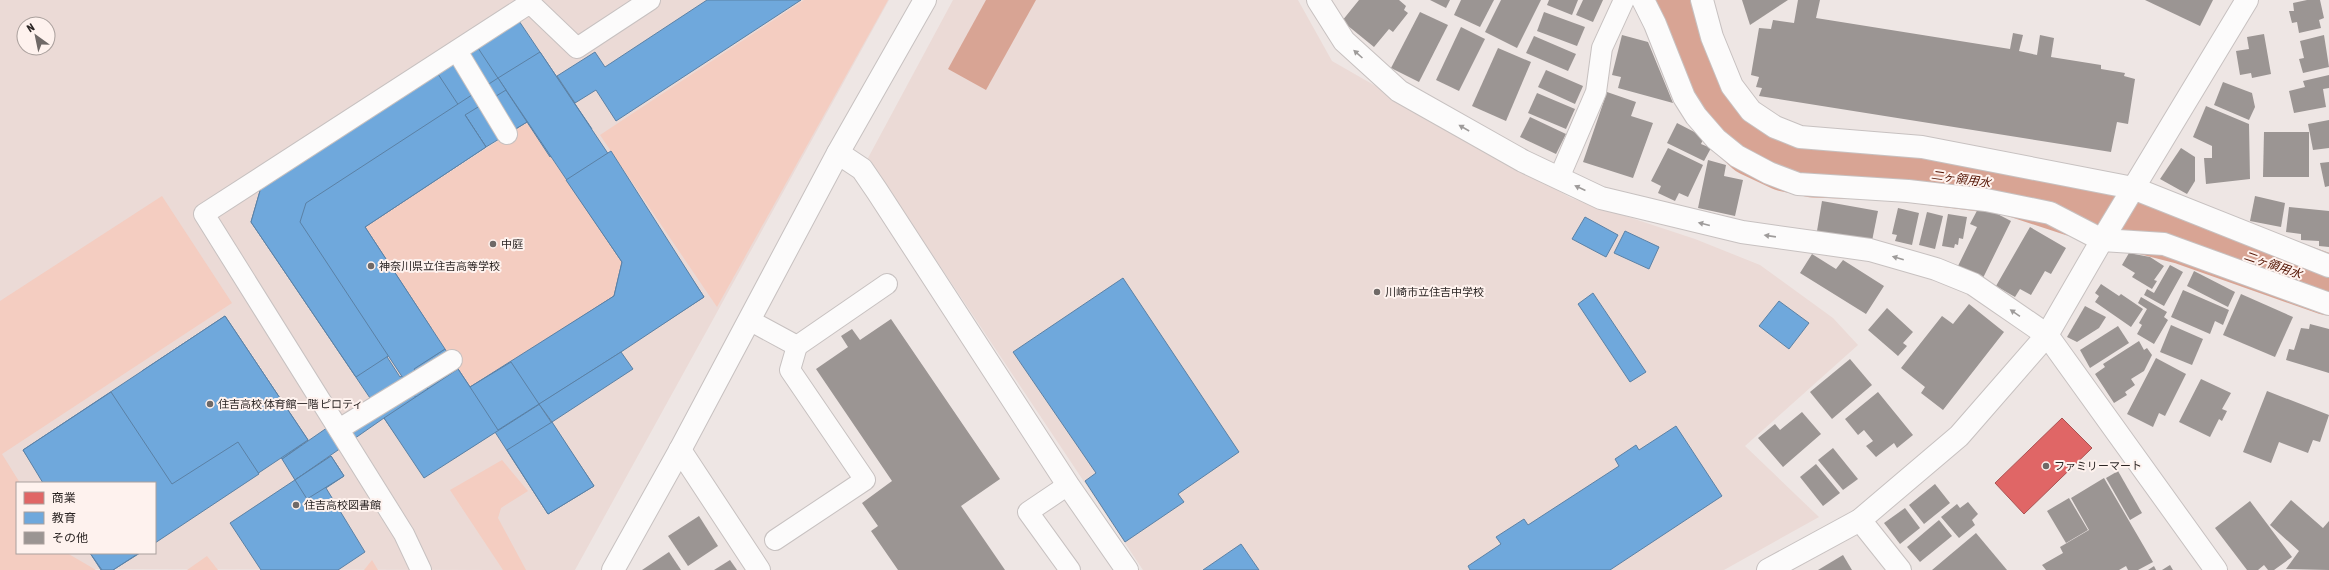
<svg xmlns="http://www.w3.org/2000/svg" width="2329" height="570" viewBox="0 0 2329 570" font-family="'Asap Condensed','Noto Sans JP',sans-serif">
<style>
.built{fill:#ebdad6;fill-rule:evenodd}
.green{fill:#f4cdc1}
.water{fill:#d8a494}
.shops{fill:#e06666;stroke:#aa5252}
.schools{fill:#6fa8dc;stroke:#5b81a5}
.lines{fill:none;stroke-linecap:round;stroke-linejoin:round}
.river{stroke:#d8a494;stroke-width:61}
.building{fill:#9b9593}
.service-casing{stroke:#c7c1c0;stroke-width:22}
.minor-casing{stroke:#c7c1c0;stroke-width:24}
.service{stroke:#fcfbfb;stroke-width:20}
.minor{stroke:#fcfbfb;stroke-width:22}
.oneway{fill:#9e9b9a}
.poi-dot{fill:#6f6967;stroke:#fef2ee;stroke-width:1.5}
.labels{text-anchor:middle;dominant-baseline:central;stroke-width:4;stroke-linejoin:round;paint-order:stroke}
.poi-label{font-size:11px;fill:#2b2524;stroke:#fef2ee;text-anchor:start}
.water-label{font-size:12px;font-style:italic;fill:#521200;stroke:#fef2ee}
</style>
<rect width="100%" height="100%" fill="#eee6e4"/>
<g class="built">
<path d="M 0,0 L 889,0 L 575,570 L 0,569 ZM 24,24 L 48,24 L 48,48 L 24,48 ZM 17,483 L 155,483 L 155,553 L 17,553 Z"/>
<polygon points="953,0 1298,0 1332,61 1571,198 1695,239 1760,265 1833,318 1858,345 1745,446 1819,517 1724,570 1143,570 868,158"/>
</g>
<g class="green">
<polygon points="804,0 888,0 717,307 600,135"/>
<polygon points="527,122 622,262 614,296 470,387 365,227"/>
<polygon points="162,196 232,303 2,454 20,483 17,483 17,553 67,553 96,570 0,570 0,301"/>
<polygon points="502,460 528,491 501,508 498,518 526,570 503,570 450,490"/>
<polygon points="207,556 218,570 187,570"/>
<polygon points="372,560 378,570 364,570"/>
</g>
<polygon class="water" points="986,0 1036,0 986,90 948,69"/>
<polygon class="shops" points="2062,418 2092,448 2024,514 1995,483"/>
<g class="schools">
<polygon points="707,0 801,0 616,121 596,90 575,103 557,76 595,52 605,67"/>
<polygon points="519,21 592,129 550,157 527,122 514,130 466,56"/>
<polygon points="478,48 527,122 486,147 458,104 306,203 300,222 400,377 445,349 470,387 398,438 384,418 295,480 282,459 370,398 251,222 262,184"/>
<polygon points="540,52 704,297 539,404 594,486 548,514 495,432 456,457 428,416 614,296 622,262 498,78"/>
<polygon points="438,74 486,147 365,227 431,328 356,377 251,222 262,184"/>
<polygon points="498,78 506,90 465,115 486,147 365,227 445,349 414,369 441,408 428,416 300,222 306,203"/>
<polygon points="611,151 704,297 621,352 424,478 384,418 458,369 470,387 614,296 622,262 566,180"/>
<polygon points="1585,217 1618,235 1606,257 1572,239"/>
<polygon points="1625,231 1659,247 1649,269 1614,253"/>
<polygon points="1123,278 1239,452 1178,494 1184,502 1125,542 1085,481 1096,473 1013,352"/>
<polygon points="1593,293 1646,372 1630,382 1578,304"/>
<polygon points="1779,301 1809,323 1789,349 1759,326"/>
<polygon points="225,316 308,440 282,459 212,356 157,392 142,371"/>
<polygon points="225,316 308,440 155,542 155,483 45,483 23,450"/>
<polygon points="621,352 633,369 552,422 539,404"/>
<polygon points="511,362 539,404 498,430 470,387"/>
<polygon points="111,392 172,484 238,442 259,474 155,543 155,483 43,483 23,450"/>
<polygon points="552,422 594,486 548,514 507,450"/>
<polygon points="1676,426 1722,496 1610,570 1470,570 1468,566 1501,544 1496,537 1524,519 1528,525 1619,466 1615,459 1636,445 1639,450"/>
<polygon points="331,456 344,476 326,488 365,552 338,570 261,570 230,523"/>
<polygon points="331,456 344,476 307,499 295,480"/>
<polygon points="1241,544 1259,570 1203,570"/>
<polygon points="90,553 140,553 113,570 101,570"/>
<polygon points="90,553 139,553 113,570 102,570"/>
</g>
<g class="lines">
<polyline class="river" points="1673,0 1687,50 1709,95 1725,120 1753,146 1785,161 1813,167 1895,170 2011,185 2075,206 2184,234 2329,285"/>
</g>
<g class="building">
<polygon points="1359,0 1399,0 1406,6 1404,10 1408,13 1393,32 1389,29 1374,47 1342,21"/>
<polygon points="1430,0 1450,0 1446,8"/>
<polygon points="1461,0 1494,0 1480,27 1454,15"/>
<polygon points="1501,0 1541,0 1517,48 1485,32"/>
<polygon points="1549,0 1578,0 1572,15 1547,5"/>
<polygon points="1583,0 1603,0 1593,22 1576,15"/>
<polygon points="1742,0 1788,0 1750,25"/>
<polygon points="1798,0 1820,0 1816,18 2010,49 2013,33 2023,35 2019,51 2037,55 2040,35 2054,38 2051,57 2101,65 2101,69 2125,73 2124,76 2135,79 2128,124 2117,122 2111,152 1759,96 1762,88 1756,87 1759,77 1751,75 1759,28 1771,29 1773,20 1794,23"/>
<polygon points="2145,0 2213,0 2200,26"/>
<polygon points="2307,0 2320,0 2324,18 2319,20 2321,28 2299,33 2297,22 2292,23 2289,11 2294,11 2293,3"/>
<polygon points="1420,12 1448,25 1419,82 1391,68"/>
<polygon points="1544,12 1585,27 1577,46 1537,31"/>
<polygon points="1461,27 1485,39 1459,91 1436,80"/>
<polygon points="2264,34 2271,74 2252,78 2251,73 2240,75 2236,51 2249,49 2247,37"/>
<polygon points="1622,35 1648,42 1673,103 1618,88 1621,77 1612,75"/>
<polygon points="2324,35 2329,67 2303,73 2299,59 2304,58 2300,41"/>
<polygon points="1534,36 1576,54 1568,71 1526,53"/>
<polygon points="1498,48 1531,62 1506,121 1472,106"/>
<polygon points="1546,70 1583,86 1575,104 1538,87"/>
<polygon points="2329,75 2329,88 2323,89 2326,107 2294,113 2289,91 2305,87 2303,81"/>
<polygon points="2223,82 2252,93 2255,107 2249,120 2214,105"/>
<polygon points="1607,92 1636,102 1631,116 1653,123 1633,178 1583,162"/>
<polygon points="1537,93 1575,109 1566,129 1528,113"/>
<polygon points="2206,106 2249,124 2250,179 2206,184 2204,158 2212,158 2212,146 2193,137"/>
<polygon points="1530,117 1566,134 1556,154 1520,137"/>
<polygon points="2329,120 2329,148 2313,150 2308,124"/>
<polygon points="1677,123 1704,137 1701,144 1711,148 1704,161 1667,143"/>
<polygon points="2264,132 2309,132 2309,177 2263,177"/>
<polygon points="1668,148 1703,165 1688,197 1679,193 1675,201 1658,193 1661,186 1651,181"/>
<polygon points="2181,148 2195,157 2195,181 2187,194 2160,179"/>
<polygon points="1708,160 1726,165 1724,176 1743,180 1735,216 1698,208"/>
<polygon points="2329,162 2329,186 2325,187 2320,163"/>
<polygon points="2255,196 2285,203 2281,227 2250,221"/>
<polygon points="1822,201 1878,211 1872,241 1817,231"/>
<polygon points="1980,205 2011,221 1983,278 1958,266 1977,227 1970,224"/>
<polygon points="2289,207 2329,211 2329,247 2319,246 2319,241 2301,240 2301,234 2286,232"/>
<polygon points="1898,208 1919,213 1912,245 1895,241 1897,235 1892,234"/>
<polygon points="1927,212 1943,216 1935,249 1919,245"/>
<polygon points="1948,214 1967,217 1963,239 1959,238 1958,245 1955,244 1954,248 1942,246"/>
<polygon points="2030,227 2066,248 2051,274 2045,271 2031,295 2020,289 2015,297 1996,286"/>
<polygon points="2129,253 2150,257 2164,266 2154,280 2157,281 2152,289 2132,277 2135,273 2122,265"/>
<polygon points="1812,254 1836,269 1843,260 1884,286 1866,314 1800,273"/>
<polygon points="2170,265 2183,272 2164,306 2144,295 2147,289 2154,293"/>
<polygon points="2194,271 2235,292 2228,307 2187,286"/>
<polygon points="2101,284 2119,296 2121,294 2143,309 2131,327 2095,302 2099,296 2095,293"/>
<polygon points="2183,290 2229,310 2223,325 2215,321 2210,334 2171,317"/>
<polygon points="2241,294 2293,317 2275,357 2223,335"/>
<polygon points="2141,297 2167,312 2164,317 2168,320 2154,344 2137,334 2142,325 2139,323 2147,309 2138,303"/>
<polygon points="1969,304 2004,332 1943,410 1921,393 1925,387 1901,368 1942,316 1953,324"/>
<polygon points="2085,306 2106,317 2099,328 2077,342 2067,337"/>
<polygon points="1887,308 1913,332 1903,343 1907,346 1898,356 1868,330"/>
<polygon points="891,319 1000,479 961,506 1005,570 898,570 871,531 878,526 862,503 892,481 816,369 848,347 841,336 852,329 860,340"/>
<polygon points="2310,324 2329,329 2329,373 2286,360 2289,349 2294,350 2301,328 2309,329"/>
<polygon points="2171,325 2203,339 2192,365 2160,352"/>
<polygon points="2118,326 2129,343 2090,368 2080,350"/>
<polygon points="2139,341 2144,350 2147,348 2152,355 2144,371 2131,379 2135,385 2125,392 2127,395 2114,403 2095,374 2105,367 2103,364"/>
<polygon points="2156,358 2186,374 2165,416 2159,413 2153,427 2127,414"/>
<polygon points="1850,359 1872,385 1832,419 1810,392"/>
<polygon points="2201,379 2231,393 2222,409 2227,411 2222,421 2219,419 2210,437 2179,422"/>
<polygon points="2267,391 2329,415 2320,442 2313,440 2308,453 2279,442 2271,463 2243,452"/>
<polygon points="1878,392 1913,435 1897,448 1894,443 1876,457 1866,446 1873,441 1864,430 1858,435 1845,419"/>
<polygon points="1802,412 1821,434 1783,467 1758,438 1775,424 1780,430"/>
<polygon points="1833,448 1858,479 1843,490 1818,460"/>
<polygon points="1816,464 1840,493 1823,506 1800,477"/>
<polygon points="2118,471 2142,513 2130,520 2106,478"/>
<polygon points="2104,478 2153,562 2138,570 2128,570 2126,566 2119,570 2046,570 2042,565 2063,553 2060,547 2089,530 2071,498"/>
<polygon points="1935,484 1950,503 1924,524 1909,505"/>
<polygon points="2069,498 2088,530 2066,543 2047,511"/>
<polygon points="2291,500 2323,528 2329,521 2329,570 2286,569 2299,551 2270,525"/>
<polygon points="2250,501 2292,557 2274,570 2268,570 2264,565 2258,570 2247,570 2215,528"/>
<polygon points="1968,502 1978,514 1972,520 1975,525 1959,538 1941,517 1957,504 1960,508"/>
<polygon points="1905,508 1920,528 1900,544 1884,523"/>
<polygon points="699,516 718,546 688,566 668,536"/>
<polygon points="1939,520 1952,536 1920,562 1907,547"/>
<polygon points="1976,533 2007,570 1932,570"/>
<polygon points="669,552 681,570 642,570"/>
<polygon points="1843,555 1852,570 1818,570"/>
<polygon points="730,560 737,570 714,570"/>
<polygon points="2170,565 2173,570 2162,570"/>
<polygon points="2154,566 2156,570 2148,570"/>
</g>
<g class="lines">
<g class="service-casing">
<g id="service">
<polyline points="457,51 507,134"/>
<polyline points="1559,178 1596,92 1602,48 1624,0"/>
<polyline points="749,320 797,346 790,370 865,480 775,540"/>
<polyline points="797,346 887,284"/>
<polyline points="339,429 452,360"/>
<polyline points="1068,485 1028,512 1070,570"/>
<polyline points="421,570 404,534 204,214 530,3 577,48 650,0"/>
</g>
</g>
<g class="minor-casing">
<g id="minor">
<polyline points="1318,0 1344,41 1399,91 1523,161 1601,198 1742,232 1870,250 1936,269 1973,284 2047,335 2216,570"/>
<polyline points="1643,0 1655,24 1684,97 1696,116 1716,139 1737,156 1769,173 1798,184 1908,191 1986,200 2050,213 2102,240 2164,244 2329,304"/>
<polyline points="1702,0 1712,37 1732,86 1751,111 1775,127 1800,137 1922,147 2133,188 2329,266"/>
<polyline points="838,153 862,169 877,191 1068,485 1127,570"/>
<polyline points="680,450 759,570"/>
<polyline points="1860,520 1900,570"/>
<polyline points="613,570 680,450 838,153 925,0"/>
<polyline points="1768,570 1860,520 1959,436 2047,335 2102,240 2247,0"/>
</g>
</g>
<use href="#service" class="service"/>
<use href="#minor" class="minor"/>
</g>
<defs><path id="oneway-solid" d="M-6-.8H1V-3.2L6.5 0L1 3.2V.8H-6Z"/></defs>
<g class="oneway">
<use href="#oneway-solid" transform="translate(1358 54) rotate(-138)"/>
<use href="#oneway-solid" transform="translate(1464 128) rotate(-150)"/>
<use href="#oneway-solid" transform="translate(1580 188) rotate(-155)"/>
<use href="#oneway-solid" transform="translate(1704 224) rotate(-166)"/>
<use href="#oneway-solid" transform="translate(1770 236) rotate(-172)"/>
<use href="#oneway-solid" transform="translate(1898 258) rotate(-164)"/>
<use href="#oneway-solid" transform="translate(2015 313) rotate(-146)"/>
</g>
<g class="poi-dot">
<circle cx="493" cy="244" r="4"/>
<circle cx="371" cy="266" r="4"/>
<circle cx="1377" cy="292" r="4"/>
<circle cx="210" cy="404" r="4"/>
<circle cx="2046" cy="466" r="4"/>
<circle cx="296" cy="505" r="4"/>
</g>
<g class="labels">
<g class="poi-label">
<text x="501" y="244">中庭</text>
<text x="379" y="266">神奈川県立住吉高等学校</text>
<text x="1385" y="292">川崎市立住吉中学校</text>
<text x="218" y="404">住吉高校 体育館一階 ピロティ</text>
<text x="2054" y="466">ファミリーマート</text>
<text x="304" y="505">住吉高校図書館</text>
</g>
<g class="water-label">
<text transform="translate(1961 179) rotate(8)">二ヶ領用水</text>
<text transform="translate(2273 265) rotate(19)">二ヶ領用水</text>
</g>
</g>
<rect x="16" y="482" width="140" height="72" fill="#fef2ee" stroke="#aaa09d"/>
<rect x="24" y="492" width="20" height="12" fill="#e06666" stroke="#aaa09d"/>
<text x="52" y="502" font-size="12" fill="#2b2524">商業</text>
<rect x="24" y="512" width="20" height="12" fill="#6fa8dc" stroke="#aaa09d"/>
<text x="52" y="522" font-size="12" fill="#2b2524">教育</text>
<rect x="24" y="532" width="20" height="12" fill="#9b9593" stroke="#aaa09d"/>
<text x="52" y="542" font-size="12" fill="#2b2524">その他</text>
<g transform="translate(36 36) rotate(327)"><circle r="19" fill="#fef2ee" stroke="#aaa09d"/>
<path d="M0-3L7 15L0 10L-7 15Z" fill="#6f6967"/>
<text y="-6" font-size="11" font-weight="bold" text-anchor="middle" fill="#2b2524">N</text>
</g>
</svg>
